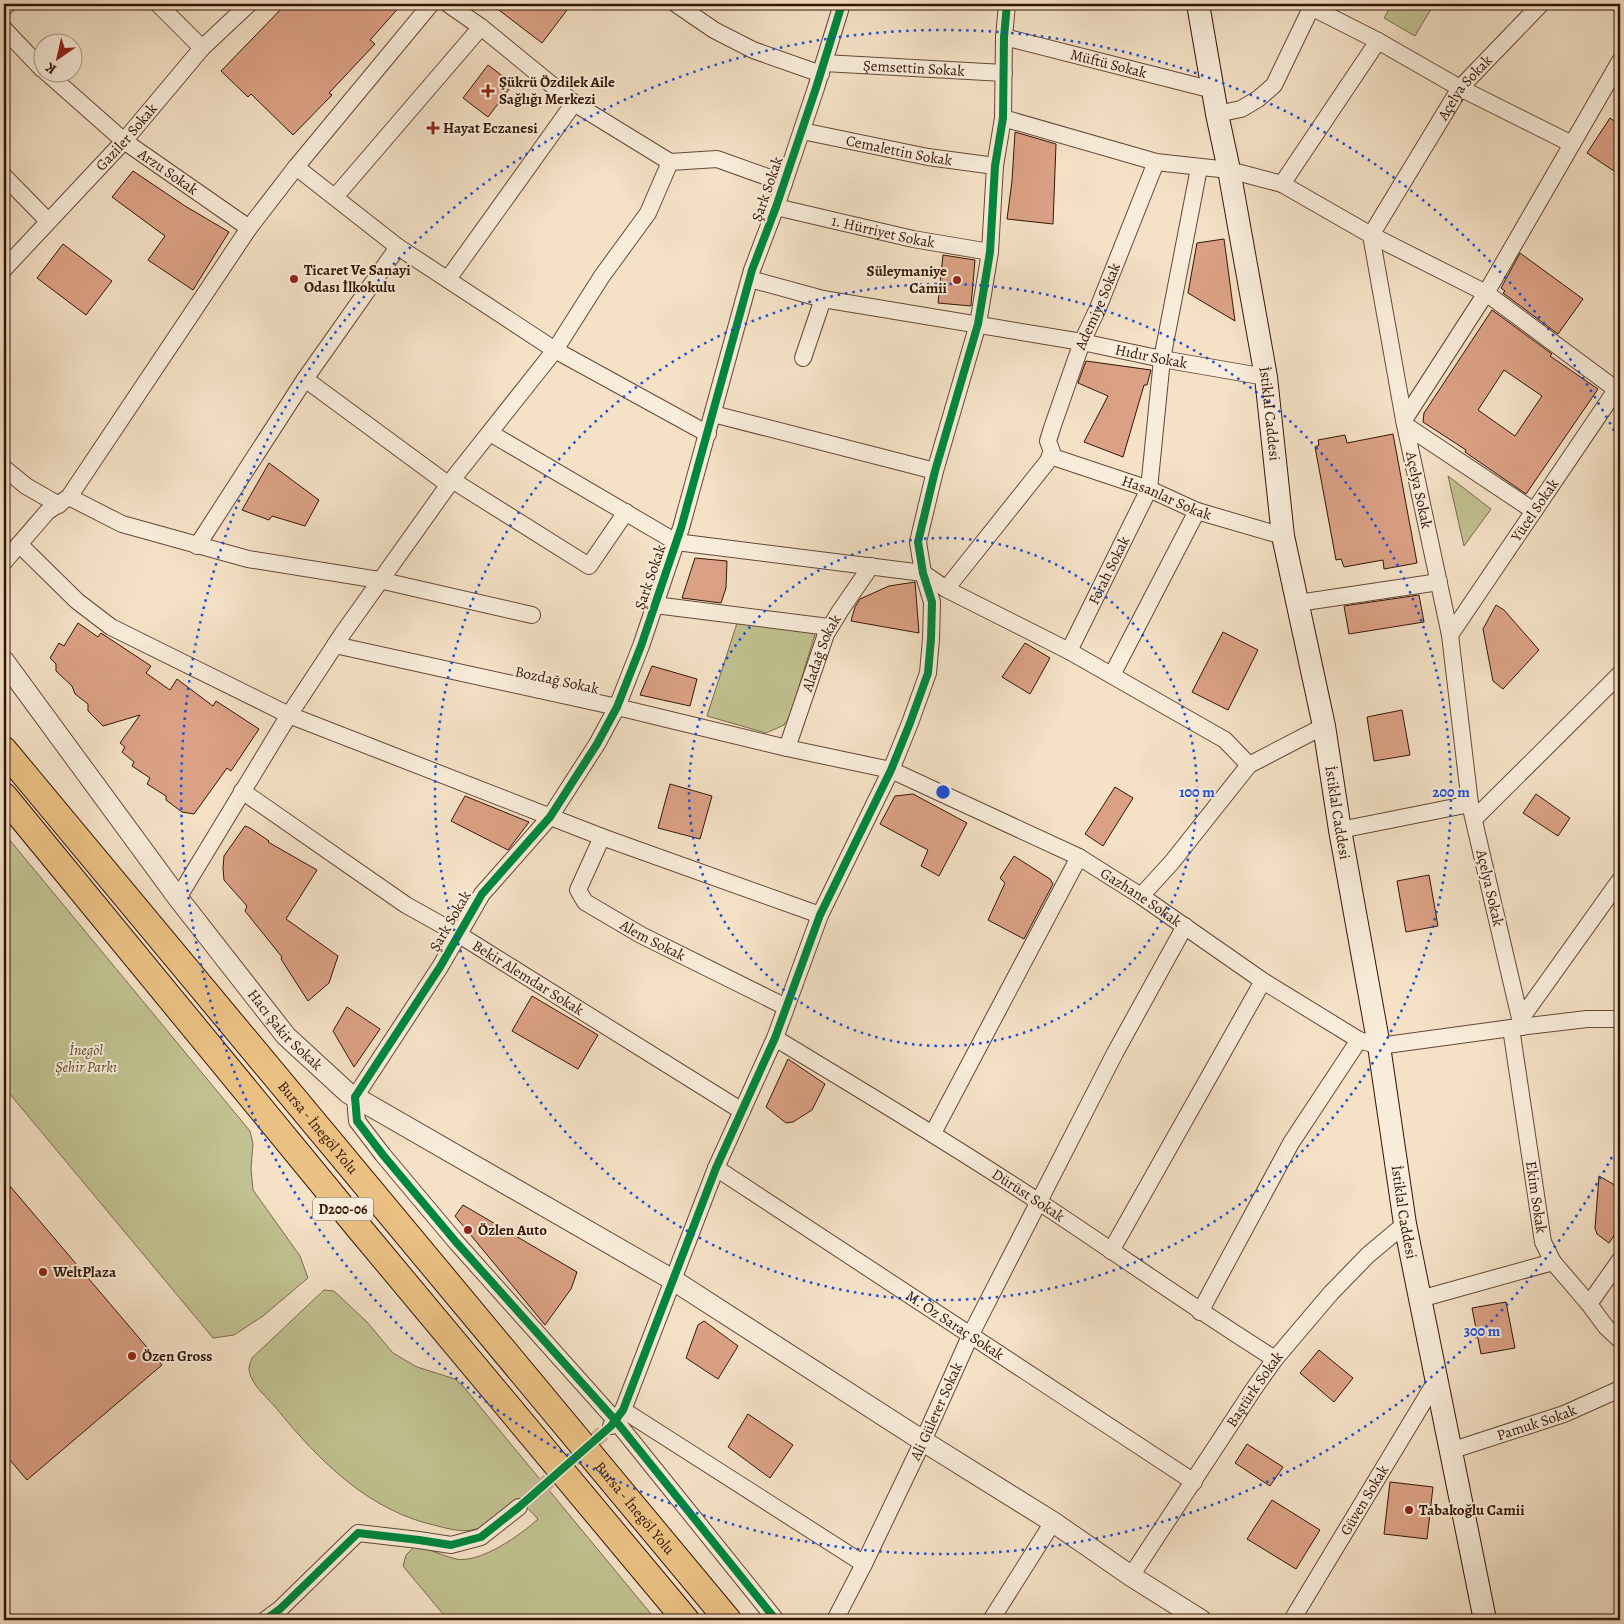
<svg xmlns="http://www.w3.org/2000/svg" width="1624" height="1624" viewBox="0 0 1624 1624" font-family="Alegreya,serif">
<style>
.green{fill:#c1c191;stroke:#7b6b4b}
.building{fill:#dba186;stroke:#351505;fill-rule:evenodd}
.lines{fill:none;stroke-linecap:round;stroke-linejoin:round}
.minor-tunnel{stroke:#ceb89f;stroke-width:16;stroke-dasharray:16 8;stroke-linecap:butt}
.minor-casing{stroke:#654835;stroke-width:18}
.tertiary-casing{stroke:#654835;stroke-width:22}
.secondary-casing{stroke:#351505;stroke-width:24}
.trunk-casing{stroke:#351505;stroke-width:28}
.minor{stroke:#f8ecda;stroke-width:16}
.tertiary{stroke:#f8ecda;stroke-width:20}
.secondary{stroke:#f8ecda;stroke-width:22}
.trunk{stroke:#eac083;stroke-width:26}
.cycleway-casing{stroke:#f8ecda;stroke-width:11}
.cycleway{stroke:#00873e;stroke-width:8}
.ring{fill:none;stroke:#1d4ed8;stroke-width:2.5;stroke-dasharray:2.5 5}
.poi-dot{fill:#8f2418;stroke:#f8ecda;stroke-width:2}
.labels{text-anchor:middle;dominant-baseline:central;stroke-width:4;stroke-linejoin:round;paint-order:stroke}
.shield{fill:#f8ecda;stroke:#705645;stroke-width:1}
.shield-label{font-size:14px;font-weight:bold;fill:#351505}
.street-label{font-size:15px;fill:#351505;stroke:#f8ecda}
.poi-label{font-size:15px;font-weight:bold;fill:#351505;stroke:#f8ecda;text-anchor:start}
.park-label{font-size:15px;font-style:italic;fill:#5f492f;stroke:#f8ecda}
.centre{fill:#1d4ed8;stroke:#f8ecda;stroke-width:2.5}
.ring-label{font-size:15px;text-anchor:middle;font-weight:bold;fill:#1d4ed8;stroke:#f8ecda;stroke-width:4;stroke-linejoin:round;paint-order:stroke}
</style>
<rect width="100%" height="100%" fill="#f4e1c6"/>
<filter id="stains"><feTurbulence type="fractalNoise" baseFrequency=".004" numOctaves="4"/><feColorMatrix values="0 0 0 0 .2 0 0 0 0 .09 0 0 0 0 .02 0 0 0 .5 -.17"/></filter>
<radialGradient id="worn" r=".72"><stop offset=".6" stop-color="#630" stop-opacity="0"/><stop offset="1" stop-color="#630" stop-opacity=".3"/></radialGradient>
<g class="green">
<polygon points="1392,4 1434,4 1415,36 1384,18"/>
<polygon points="1448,476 1491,509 1464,546"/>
<polygon points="738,620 816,631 790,716 784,725 766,733 707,716"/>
<polygon points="4,833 250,1131 253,1144 251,1169 253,1190 300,1256 308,1278 263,1316 234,1335 213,1338 4,1087"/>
<path d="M 324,1290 L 334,1291 L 367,1322 L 393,1353 L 417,1367 L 455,1379 L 463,1386 L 656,1620 L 448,1620 L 403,1566 L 406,1555 L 416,1545 C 429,1549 443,1556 456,1559 C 480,1564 522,1534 538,1519 L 520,1500 C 506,1512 491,1527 472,1530 C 462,1532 448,1529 438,1526 C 370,1512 319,1461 277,1409 C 268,1398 250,1384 249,1369 C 249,1365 251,1361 252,1358 Z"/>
</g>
<g class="building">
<polygon points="286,4 402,4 370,40 375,44 329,93 332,95 293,135 251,94 248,97 221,71"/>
<polygon points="491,4 559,4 567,10 542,43"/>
<polygon points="488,65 513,84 488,117 463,98"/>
<polygon points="1610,118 1620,125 1620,175 1587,153"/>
<polygon points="1015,132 1056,144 1053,224 1007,219 1012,181"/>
<polygon points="133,171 185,206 229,232 193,290 148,260 165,236 112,197"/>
<polygon points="1224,239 1235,321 1188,293 1197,243"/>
<polygon points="63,244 112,281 86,315 37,278"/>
<polygon points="1520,253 1583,299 1558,334 1503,293 1505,291 1501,288"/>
<polygon points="943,255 975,260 971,306 938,303"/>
<path d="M 1492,310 L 1552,354 L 1550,356 L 1598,389 L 1526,494 L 1465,452 L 1466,450 L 1423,422 L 1424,413 ZM 1504,370 L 1542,396 L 1515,436 L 1478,410 Z"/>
<polygon points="1086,361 1151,370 1147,385 1144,385 1123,457 1084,442 1108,396 1078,383"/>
<polygon points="1393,434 1417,563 1384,569 1383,560 1344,567 1341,559 1336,560 1315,447 1319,445 1318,440 1345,435 1347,443"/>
<polygon points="269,463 319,500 305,526 272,516 269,520 242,510"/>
<polygon points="695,558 727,561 726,588 721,603 682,598"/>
<polygon points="915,582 919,633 851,621 855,607 860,599 889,586"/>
<polygon points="1419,595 1424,622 1349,634 1344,606"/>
<polygon points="1496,605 1504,610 1539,650 1503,689 1493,681 1483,629"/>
<polygon points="78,623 98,637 101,633 151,666 146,673 170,690 177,679 213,706 216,701 259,729 231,771 227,768 194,814 182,812 166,800 166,796 147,784 150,778 132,766 134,762 122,752 125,747 120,743 140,715 103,726 88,711 88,704 75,694 72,686 56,671 56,664 50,658 59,643 64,646"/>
<polygon points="1223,632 1258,650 1228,710 1192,692"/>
<polygon points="1025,643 1050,658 1030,694 1002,677"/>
<polygon points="652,666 697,679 690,706 640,695"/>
<polygon points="1402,710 1410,755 1374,761 1367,717"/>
<polygon points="670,784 712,796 700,839 658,828"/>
<polygon points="1115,787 1133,798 1103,846 1085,834"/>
<polygon points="913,794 967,823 939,876 921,866 928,850 880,824 895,796"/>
<polygon points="1536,794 1570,818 1558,836 1523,813"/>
<polygon points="465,796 529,822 508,850 451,821"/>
<polygon points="245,826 250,828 269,841 268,842 317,870 286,919 338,956 329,983 308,1001 281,959 282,957 245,911 247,906 224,880 223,868 224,856"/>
<polygon points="1014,856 1050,879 1053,884 1024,939 988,920 1005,883 1000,878"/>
<polygon points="1429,875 1438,926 1406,932 1397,881"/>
<polygon points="532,996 598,1035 578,1069 512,1031"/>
<polygon points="347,1007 380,1029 354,1067 333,1031"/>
<polygon points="788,1059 825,1084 812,1110 793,1122 786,1123 766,1107"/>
<polygon points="1599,1176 1620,1188 1620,1227 1609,1243 1597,1234 1595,1228"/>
<polygon points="4,1179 162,1365 27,1480 4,1453"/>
<polygon points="463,1205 577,1272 571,1289 545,1325 455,1216"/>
<polygon points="1506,1302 1515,1348 1481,1354 1472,1308"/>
<polygon points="704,1321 738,1346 718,1379 686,1358 698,1325"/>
<polygon points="1319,1350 1353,1378 1334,1402 1300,1373"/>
<polygon points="748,1414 793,1445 770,1478 728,1447"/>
<polygon points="1247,1444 1283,1467 1270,1486 1235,1463"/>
<polygon points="1390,1482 1433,1487 1427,1539 1384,1534"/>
<polygon points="1272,1500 1320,1530 1296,1569 1247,1539"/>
</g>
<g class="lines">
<polyline class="minor-tunnel" points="519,1507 611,1426"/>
<g class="minor-casing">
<g id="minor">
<polyline points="158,4 202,48"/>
<polyline points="448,4 481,27 574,103 670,162 717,159 784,183"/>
<polyline points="676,4 714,30 753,50 821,74"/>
<polyline points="4,8 8,4"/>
<polyline points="4,29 42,69"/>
<path id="s1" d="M 1004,37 L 1213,90"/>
<polyline points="1378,41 1460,88 1572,144"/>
<path id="s2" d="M 824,63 L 1004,73"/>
<path id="s3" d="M 46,72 L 124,141 L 249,228"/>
<polyline points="1217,114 1241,109 1258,99 1274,85 1313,4"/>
<polyline points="1003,118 1156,162 1229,170 1282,184 1371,235 1486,293 1617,390 1620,396"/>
<path id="s4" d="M 802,131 L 928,157 L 995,166"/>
<polyline points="296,167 398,247 555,350 708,434"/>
<polyline points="4,176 48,221"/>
<polyline points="1282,184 1378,41 1311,7"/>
<polyline points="335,197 481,27"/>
<path id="s5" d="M 776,207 L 913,239 L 990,252"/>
<path id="s6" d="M 4,269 L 124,141 L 202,48 L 249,4"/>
<polyline points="448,279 574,103"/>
<path id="s7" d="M 750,279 L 823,299 L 1082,342 L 1162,359 L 1266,377"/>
<polyline points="803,358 823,299"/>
<polyline points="305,379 449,485"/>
<polyline points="713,414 935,471"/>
<polyline points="1404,420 1486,293 1620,61"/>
<polyline points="1405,425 1534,511"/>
<polyline points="490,433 676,542 923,573 946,589 1069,651 1225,740 1249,765"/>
<path id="s8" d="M 1050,456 L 1149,489 L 1197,511 L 1283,536"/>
<polyline points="4,468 26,486 59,505"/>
<polyline points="452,480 589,566 626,512"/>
<polyline points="69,497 122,524 248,559 379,580 532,615"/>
<polyline points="19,544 77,601 111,627 289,715 602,837 820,915"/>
<polyline points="197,546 305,379 398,247"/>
<polyline points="4,562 47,512 69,497 249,228 296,167 431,4"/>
<path id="s9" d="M 946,589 L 1048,461 L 1052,452 L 1048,441 L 1052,428 L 1082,342 L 1098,308 L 1156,162"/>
<polyline points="1298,603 1439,582"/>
<polyline points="655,605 829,627"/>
<path id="s10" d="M 1450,635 L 1620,384"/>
<path id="s11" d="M 335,645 L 617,707 L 787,748 L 891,770 L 1079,857 L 1141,896 L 1263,981 L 1359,1040 L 1379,1046 L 1511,1028 L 1587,1019 L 1620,1019"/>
<path id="s12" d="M 1069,651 L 1149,489 L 1162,359 L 1199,168"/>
<polyline points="1112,675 1197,511"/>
<path id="s13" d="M 787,748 L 826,634 L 840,611 L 871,566"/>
<path id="s14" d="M 242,791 L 406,905 L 458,934 L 742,1111"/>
<polyline points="1474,819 1620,674"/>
<polyline points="1340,830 1470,804"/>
<path id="s15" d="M 602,837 L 578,890 L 585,902 L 641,935 L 786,1007"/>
<polyline points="1141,896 1172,862 1249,765 1324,726"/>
<polyline points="178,898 289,715 343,633 452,480 555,350 602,276 648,213 670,162"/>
<polyline points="1520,1020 1620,880"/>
<path id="s16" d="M 1522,1027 L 1470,804 L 1450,635 L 1404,420 L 1371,235 L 1460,88 L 1541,4"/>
<path id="s17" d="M 1511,1028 L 1543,1242 L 1553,1262 L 1589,1304 L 1606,1327 L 1620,1340"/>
<path id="s18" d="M 775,1038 C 864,1092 953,1145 1039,1202 C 1118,1254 1195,1309 1275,1359"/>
<polyline points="933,1133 1079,857"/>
<path id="s19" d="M 716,1168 L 1194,1482"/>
<polyline points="1111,1251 1263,981"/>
<polyline points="1420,1299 1553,1262"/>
<polyline points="1589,1304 1620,1260"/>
<polyline points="1200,1312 1291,1143 1359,1040"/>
<polyline points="623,1410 864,1564"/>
<polyline points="611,1426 623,1410 716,1168 775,1038 820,915 891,770 910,723 928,673 931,639 932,602 923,573 918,542 935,471 978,324 990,252 995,166 1003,118 1004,37 1007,4"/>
<path id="s20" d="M 1450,1451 L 1564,1414 L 1620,1389"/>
<path id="s21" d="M 1131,1576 L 1253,1390 L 1275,1359 L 1331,1293 L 1368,1255 L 1405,1224"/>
<polyline points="265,1620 280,1609 358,1533 419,1540 451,1545 481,1537 519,1507"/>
<polyline points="776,1620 615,1420 456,1242 383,1155 357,1121 355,1097 440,967 482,894 550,817 597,744 617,707 641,646 681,528 752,270 776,207 816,88 842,4"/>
<path id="s22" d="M 835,1620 L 864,1564 L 923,1441 L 971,1334 L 1115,1053 L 1185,926"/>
<polyline points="991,1620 1053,1522"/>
<path id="s23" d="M 1292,1620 L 1436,1381"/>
</g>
</g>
<g class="tertiary-casing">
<g id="tertiary">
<path id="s24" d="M 4,661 L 178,898 L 286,1036 L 348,1093 L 673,1280 L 923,1441 L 1053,1522 L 1131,1576 L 1201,1620"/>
</g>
</g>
<g class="secondary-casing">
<g id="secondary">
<path id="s25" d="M 1198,4 L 1217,114 L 1229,170 L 1266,377 L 1283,536 L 1324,726 L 1340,830 L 1379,1046 L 1405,1224 L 1485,1620"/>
</g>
</g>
<g class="trunk-casing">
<g id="trunk">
<path id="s26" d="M 4,750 L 728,1620"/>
<polyline points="4,796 359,1228 686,1620"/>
</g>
</g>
<use href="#minor" class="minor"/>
<use href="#tertiary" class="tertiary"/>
<use href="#secondary" class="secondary"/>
<use href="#trunk" class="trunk"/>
<g class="cycleway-casing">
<g id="cycleway">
<polyline points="265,1620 280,1609 358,1533 419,1540 451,1545 481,1537 519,1507 611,1426 623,1410 716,1168 775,1038 820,915 891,770 910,723 928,673 931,639 932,602 923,573 918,542 935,471 978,324 990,252 995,166 1003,118 1004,37 1007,4"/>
<polyline points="776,1620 615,1420 456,1242 383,1155 357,1121 355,1097 440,967 482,894 550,817 597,744 617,707 641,646 681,528 752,270 776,207 816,88 842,4"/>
</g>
</g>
<use href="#cycleway" class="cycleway"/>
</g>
<g class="ring">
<circle cx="943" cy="792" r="254"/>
<circle cx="943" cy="792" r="508"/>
<path d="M1619 1144A762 762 0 1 1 1619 440"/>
</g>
<g class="poi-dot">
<path d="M485.5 83.5h5v5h5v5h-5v5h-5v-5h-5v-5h5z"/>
<path d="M430.5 120.5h5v5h5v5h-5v5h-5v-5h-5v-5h5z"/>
<circle cx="294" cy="279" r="5"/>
<circle cx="957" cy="280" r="5"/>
<circle cx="468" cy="1230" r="5"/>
<circle cx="43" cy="1272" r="5"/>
<circle cx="132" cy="1356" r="5"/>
<circle cx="1409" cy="1510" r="5"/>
</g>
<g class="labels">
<rect class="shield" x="313" y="1197.5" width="60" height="23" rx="4"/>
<g class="shield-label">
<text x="343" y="1209">D200-06</text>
</g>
<g class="street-label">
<text stroke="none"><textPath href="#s1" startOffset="108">Müftü Sokak</textPath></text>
<text stroke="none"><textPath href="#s2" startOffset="90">Şemsettin Sokak</textPath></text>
<text stroke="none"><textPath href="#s16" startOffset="982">Açelya Sokak</textPath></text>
<text stroke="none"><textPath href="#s6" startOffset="180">Gaziler Sokak</textPath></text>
<text stroke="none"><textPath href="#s4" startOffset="99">Cemalettin Sokak</textPath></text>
<text stroke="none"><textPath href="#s3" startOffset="158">Arzu Sokak</textPath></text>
<text transform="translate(767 189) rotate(-71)">Şark Sokak</text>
<text stroke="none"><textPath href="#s5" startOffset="110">1. Hürriyet Sokak</textPath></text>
<text stroke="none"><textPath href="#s9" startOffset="329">Ademiye Sokak</textPath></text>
<text stroke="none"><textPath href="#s7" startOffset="409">Hıdır Sokak</textPath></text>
<text stroke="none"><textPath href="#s25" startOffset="416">İstiklal Caddesi</textPath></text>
<text transform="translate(1419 490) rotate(78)">Açelya Sokak</text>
<text stroke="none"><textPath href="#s8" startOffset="124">Hasanlar Sokak</textPath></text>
<text stroke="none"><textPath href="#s10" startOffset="151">Yücel Sokak</textPath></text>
<text stroke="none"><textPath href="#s12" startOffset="90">Ferah Sokak</textPath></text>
<text transform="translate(650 577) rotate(-71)">Şark Sokak</text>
<text stroke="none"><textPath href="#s13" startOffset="101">Aladağ Sokak</textPath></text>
<text transform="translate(557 680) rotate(12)">Bozdağ Sokak</text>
<text stroke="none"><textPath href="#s25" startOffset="821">İstiklal Caddesi</textPath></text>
<text transform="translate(1490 888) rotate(77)">Açelya Sokak</text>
<text stroke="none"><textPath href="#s11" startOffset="851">Gazhane Sokak</textPath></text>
<text transform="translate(450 921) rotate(-60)">Şark Sokak</text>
<text stroke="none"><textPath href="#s15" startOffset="150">Alem Sokak</textPath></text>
<text stroke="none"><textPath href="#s14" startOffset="342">Bekir Alemdar Sokak</textPath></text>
<text stroke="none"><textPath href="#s24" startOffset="464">Hacı Şakir Sokak</textPath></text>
<text stroke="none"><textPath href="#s26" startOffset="491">Bursa - İnegöl Yolu</textPath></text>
<text stroke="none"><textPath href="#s18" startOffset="298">Dürüst Sokak</textPath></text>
<text stroke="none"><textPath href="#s17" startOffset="171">Ekim Sokak</textPath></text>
<text stroke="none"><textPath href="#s25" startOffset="1226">İstiklal Caddesi</textPath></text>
<text stroke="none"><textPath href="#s19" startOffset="286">M. Öz Saraç Sokak</textPath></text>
<text stroke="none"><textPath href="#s21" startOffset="224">Baştürk Sokak</textPath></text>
<text stroke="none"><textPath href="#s22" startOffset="232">Ali Gülerer Sokak</textPath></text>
<text stroke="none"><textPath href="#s20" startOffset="91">Pamuk Sokak</textPath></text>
<text stroke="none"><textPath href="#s23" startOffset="140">Güven Sokak</textPath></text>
<text stroke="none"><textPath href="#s26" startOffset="986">Bursa - İnegöl Yolu</textPath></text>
</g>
<g class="poi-label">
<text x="499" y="82">Şükrü Özdilek Aile<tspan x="499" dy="17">Sağlığı Merkezi</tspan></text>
<text x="443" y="128">Hayat Eczanesi</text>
<text x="304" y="270">Ticaret Ve Sanayi<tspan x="304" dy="17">Odası İlkokulu</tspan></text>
<text x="947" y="271" text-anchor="end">Süleymaniye<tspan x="947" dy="17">Camii</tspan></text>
<text x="478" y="1230">Özlen Auto</text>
<text x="53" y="1272">WeltPlaza</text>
<text x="142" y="1356">Özen Gross</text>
<text x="1419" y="1510">Tabakoğlu Camii</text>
</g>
<g class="park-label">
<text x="86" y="1050">İnegöl<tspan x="86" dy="17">Şehir Parkı</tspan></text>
</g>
</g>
<circle cx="943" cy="792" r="8" class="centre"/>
<g class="ring-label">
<text x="1197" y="797">100 m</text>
<text x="1451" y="797">200 m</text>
<text x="1482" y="1336">300 m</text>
</g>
<rect width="1624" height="1624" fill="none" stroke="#f4e1c6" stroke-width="20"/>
<rect x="5" y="5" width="1614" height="1614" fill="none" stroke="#351505" stroke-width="2.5"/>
<rect x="10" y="10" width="1604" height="1604" fill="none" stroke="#351505"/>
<g transform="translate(58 58) rotate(214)"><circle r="24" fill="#f8ecda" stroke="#aa9685"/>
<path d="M0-4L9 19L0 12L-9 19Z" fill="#8f2418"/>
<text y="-8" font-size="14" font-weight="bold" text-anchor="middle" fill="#351505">K</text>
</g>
<rect width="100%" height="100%" filter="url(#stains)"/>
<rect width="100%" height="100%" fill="url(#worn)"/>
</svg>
